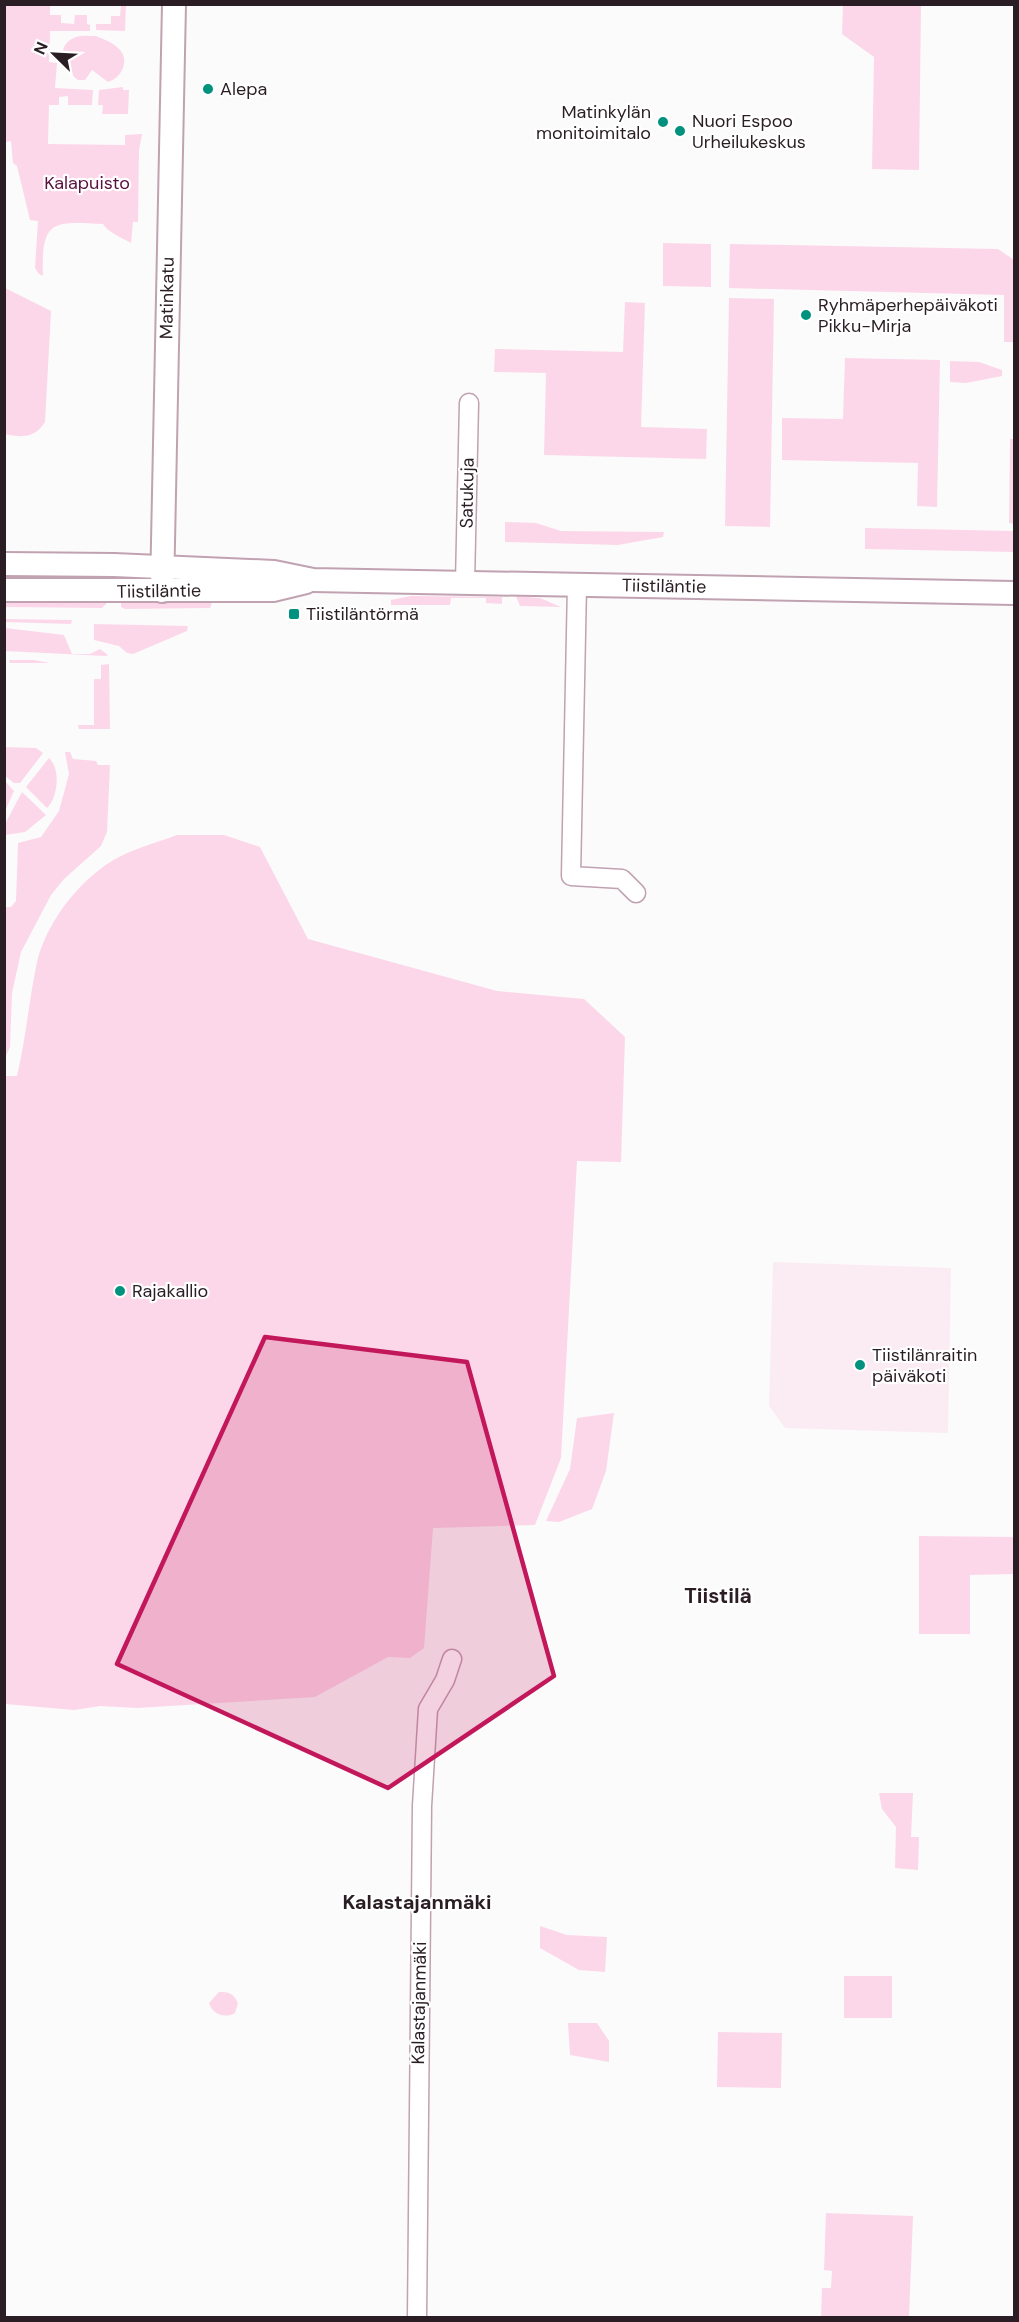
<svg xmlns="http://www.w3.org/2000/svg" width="1019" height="2322" viewBox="0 0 1019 2322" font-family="'DM Sans',sans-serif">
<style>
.built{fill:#fbebf3}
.green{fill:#fcd7e9}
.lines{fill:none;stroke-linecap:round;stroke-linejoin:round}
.minor-casing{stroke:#c0a2b1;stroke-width:21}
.tertiary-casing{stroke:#c0a2b1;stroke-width:26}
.minor{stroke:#fff;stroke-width:18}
.tertiary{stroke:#fff;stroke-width:22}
.marked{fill:#c2185b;fill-opacity:0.2;stroke:#c2185b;stroke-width:4.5;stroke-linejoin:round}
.poi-dot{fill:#01927f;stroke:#fff;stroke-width:2}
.labels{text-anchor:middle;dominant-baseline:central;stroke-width:4.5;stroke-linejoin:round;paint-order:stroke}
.poi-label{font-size:18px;fill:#2a1e24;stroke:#fff;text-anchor:start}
.park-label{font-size:18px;fill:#59113e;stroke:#fff}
.street-label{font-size:18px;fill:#2a1e24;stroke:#fff}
.neighbourhood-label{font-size:20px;font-weight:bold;fill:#2a1e24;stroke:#fff}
.quarter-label{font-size:21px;font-weight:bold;fill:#2a1e24;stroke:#fff}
</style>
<rect width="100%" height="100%" fill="#fbfbfb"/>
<polygon class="built" points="773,1262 951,1268 948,1433 785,1428 769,1406"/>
<g class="green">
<path d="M 4,5 L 50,5 L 50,15 L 61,15 L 61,23 L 74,24 L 75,15 L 87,15 L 87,24 L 90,25 L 90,31 L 50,31 L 49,62 L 57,63 L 55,88 L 93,90 L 92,105 L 68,105 L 68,96 L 59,97 L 59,105 L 49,105 L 48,144 L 125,145 L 125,135 L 142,134 L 139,150 L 138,222 L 133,222 L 131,243 C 122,238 108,232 103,224 C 52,221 41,220 43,276 L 39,274 L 35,268 L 38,221 L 30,220 L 17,166 L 13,163 L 11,141 L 5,142 Z"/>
<polygon points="121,5 126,5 125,31 96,30 96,24 111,24 111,16 120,16"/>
<polygon points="843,5 921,5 919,170 872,169 874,57 842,34"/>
<path d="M 96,36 C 103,39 112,42 118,48 C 131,59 122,78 108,82 L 92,70 L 85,80 L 78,80 C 64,71 53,45 76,37 C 82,35 90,36 96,36 Z"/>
<polygon points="123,87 123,90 129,90 128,114 102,114 103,105 98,105 99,90"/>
<polygon points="663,243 711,244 711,287 663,286"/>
<polygon points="730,244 998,249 1014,260 1014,342 1004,342 1004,295 729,288"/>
<path d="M 5,288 L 51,311 L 45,422 C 35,438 22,438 5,434 Z"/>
<polygon points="729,298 774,299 770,527 725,526"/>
<polygon points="625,302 645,303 641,427 707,429 706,459 544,455 546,373 494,372 495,349 623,352"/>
<polygon points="845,358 940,360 937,507 917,506 918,463 782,460 782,418 843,419"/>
<polygon points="950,361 979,362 1002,370 1002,376 966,383 950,382"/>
<polygon points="1010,439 1014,439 1014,524 1009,523"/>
<polygon points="505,522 536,523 561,531 664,532 663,537 618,545 505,542"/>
<polygon points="865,528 1014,531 1014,552 865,549"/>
<polygon points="411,596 502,597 502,604 486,603 486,598 451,598 450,605 391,605 391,600"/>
<polygon points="516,596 540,598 561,607 520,606"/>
<polygon points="5,599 106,602 106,604 102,608 5,607"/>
<polygon points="213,600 210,608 125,609 121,607 121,602"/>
<polygon points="5,619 72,620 71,624 5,622"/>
<polygon points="94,624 188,626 187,631 133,654 127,653 119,646 94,640"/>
<polygon points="5,628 64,635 72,654 90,654 100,649 108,655 106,656 5,651"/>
<polygon points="9,660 34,660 50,663 10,663"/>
<polygon points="109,664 110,729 79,729 78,725 94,725 94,679 101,679 101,665"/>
<polygon points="4,747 36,748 43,753 20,783 14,783 5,776"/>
<polygon points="65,752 70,752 73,759 96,761 98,765 110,765 107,832 101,846 64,879 51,895 21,952 12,993 10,1047 5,1058 5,907 11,907 16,901 18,843 41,837 59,811 69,774"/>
<path d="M 49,758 C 61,769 58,797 47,808 L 26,787 Z"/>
<polygon points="5,781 14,791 5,811"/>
<polygon points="22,792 46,815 25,832 5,835 5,824"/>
<path d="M 177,835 L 224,835 L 260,847 L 308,939 L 497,991 L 584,999 L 625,1037 L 621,1162 L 577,1161 L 561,1458 L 535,1525 L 433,1528 L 424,1648 L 410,1658 L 388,1657 L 315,1697 L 137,1708 L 100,1706 L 74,1710 L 5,1704 L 5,1076 L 17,1076 C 26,1038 29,1000 37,962 C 47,920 83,875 121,856 C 139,847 159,842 177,835 Z"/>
<polygon points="614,1413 606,1471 592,1509 559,1522 546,1521 570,1469 577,1418"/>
<polygon points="919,1536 1014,1537 1014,1574 970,1575 970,1634 919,1634"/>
<polygon points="879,1793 913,1793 911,1837 919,1837 918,1870 895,1868 896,1827 882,1809"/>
<polygon points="540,1926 567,1935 607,1937 605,1972 579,1970 540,1948"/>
<rect x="844" y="1976" width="48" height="42"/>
<path d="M 219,1992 C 229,1992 233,1993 238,2003 L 235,2013 C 225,2019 212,2014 209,2003 Z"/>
<polygon points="568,2023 597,2023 609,2041 609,2062 570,2055"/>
<polygon points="718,2032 782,2033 781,2088 717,2087"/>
<polygon points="826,2213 913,2216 909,2317 821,2317 822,2288 831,2288 832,2271 824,2270"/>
</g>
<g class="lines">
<g class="minor-casing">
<g id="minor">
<polyline points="465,583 469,403"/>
<polyline points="577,585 571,876 622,879 636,893"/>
<polyline points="417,2318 422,1806 428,1709 445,1680 452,1659"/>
</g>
</g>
<g class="tertiary-casing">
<g id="tertiary">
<polyline points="4,564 114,565 274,572 313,580 1014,593"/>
<polyline points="4,590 273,590 306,582"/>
<polyline points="162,591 174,4"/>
</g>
</g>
<use href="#minor" class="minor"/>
<use href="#tertiary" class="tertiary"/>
</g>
<path class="marked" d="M 265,1337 L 467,1362 L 554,1676 L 388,1788 L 117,1664 Z"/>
<g class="poi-dot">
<circle cx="208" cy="89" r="6"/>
<circle cx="663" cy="122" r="6"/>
<circle cx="680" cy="131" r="6"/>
<circle cx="806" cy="315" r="6"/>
<rect x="288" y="608" width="12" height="12" rx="3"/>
<circle cx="120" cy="1291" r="6"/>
<circle cx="860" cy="1365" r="6"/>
</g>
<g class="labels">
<g class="poi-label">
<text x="220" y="89">Alepa</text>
<text x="651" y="112" text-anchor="end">Matinkylän<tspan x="651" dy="21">monitoimitalo</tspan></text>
<text x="692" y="121">Nuori Espoo<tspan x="692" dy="21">Urheilukeskus</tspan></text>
<text x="818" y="305">Ryhmäperhepäiväkoti<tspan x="818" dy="21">Pikku-Mirja</tspan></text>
<text x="306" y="614">Tiistiläntörmä</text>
<text x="132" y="1291">Rajakallio</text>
<text x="872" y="1355">Tiistilänraitin<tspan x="872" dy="21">päiväkoti</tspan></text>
</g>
<g class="park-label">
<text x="87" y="183">Kalapuisto</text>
</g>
<g class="street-label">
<text transform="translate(167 298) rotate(-89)">Matinkatu</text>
<text transform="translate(467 493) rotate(-89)">Satukuja</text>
<text transform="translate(664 586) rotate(1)">Tiistiläntie</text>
<text transform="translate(159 591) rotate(-1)">Tiistiläntie</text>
<text transform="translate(419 2003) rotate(-89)">Kalastajanmäki</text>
</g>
<g class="neighbourhood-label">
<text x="417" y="1902">Kalastajanmäki</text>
</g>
<g class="quarter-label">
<text x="718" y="1596">Tiistilä</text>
</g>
</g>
<rect width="1019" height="2322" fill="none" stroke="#2a1e24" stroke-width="12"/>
<g transform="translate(54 54) rotate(294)" stroke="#ffffff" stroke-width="4.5" paint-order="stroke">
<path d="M0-4.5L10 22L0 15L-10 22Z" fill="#2a1e24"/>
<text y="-9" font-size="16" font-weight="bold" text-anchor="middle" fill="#2a1e24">N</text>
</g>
</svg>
